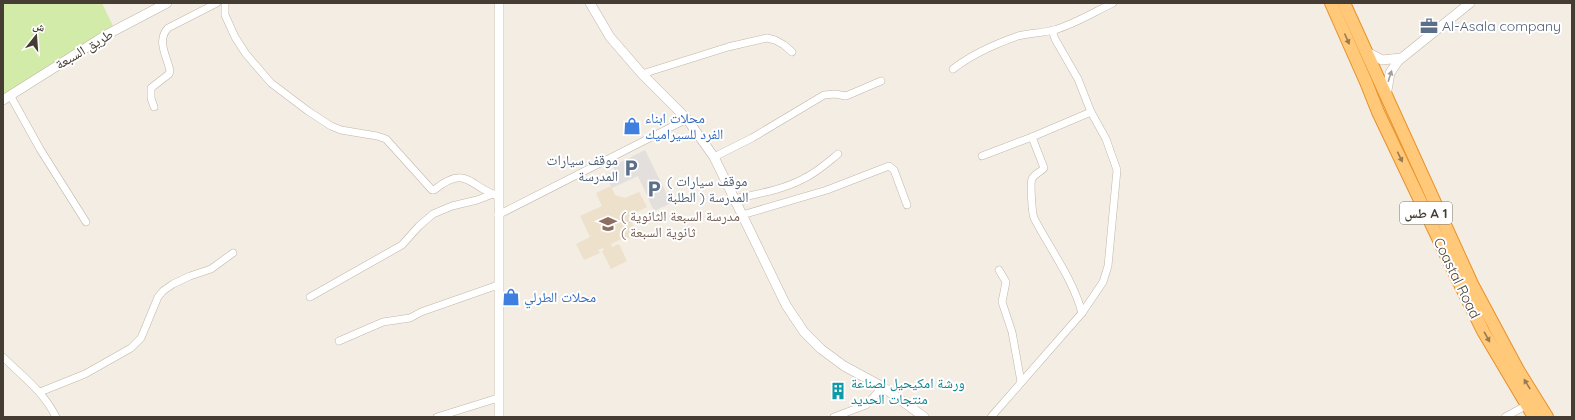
<svg xmlns="http://www.w3.org/2000/svg" width="1575" height="420" viewBox="0 0 1575 420" font-family="Quicksand,'Noto Naskh Arabic',sans-serif">
<style>
.education{fill:#ede1cb}
.green{fill:#d3eba8}
.parking{fill:#e3dfdc}
.lines{fill:none;stroke-linecap:round;stroke-linejoin:round}
.minor-casing{stroke:#c2b6a8;stroke-width:8}
.tertiary-casing{stroke:#c2b6a8;stroke-width:10}
.trunk-casing{stroke:#e99027;stroke-width:14}
.minor{stroke:#fff;stroke-width:7}
.tertiary{stroke:#fff;stroke-width:9}
.trunk{stroke:#ffc979;stroke-width:12}
.oneway{fill:#997b52}
.oneway2{fill:#a29e99}
.labels{text-anchor:middle;dominant-baseline:central;stroke-width:4;stroke-linejoin:round;paint-order:stroke}
.shield{fill:#fff;stroke:#7d7670;stroke-width:1}
.shield-label{font-size:13px;font-weight:bold;fill:#453c33}
.service-label{font-size:14px;fill:#4e5e75;stroke:#fff;text-anchor:start}
.street-label{font-size:14px;fill:#453c33;stroke:#fff}
.shop-label{font-size:14px;fill:#366cbe;stroke:#fff;text-anchor:start}
.education-label{font-size:14px;fill:#785e54;stroke:#fff;text-anchor:start}
.culture-label{font-size:14px;fill:#0d838f;stroke:#fff;text-anchor:start}
</style>
<rect width="100%" height="100%" fill="#f3ede3"/>
<polygon class="education" points="611,186 615,195 625,198 639,192 647,207 629,216 636,232 631,234 632,237 625,240 623,238 611,244 612,247 619,244 627,261 611,269 602,251 604,250 603,248 598,250 600,253 584,260 576,244 590,237 580,216 602,206 596,193"/>
<polygon class="green" points="3,3 102,3 113,26 83,46 3,97"/>
<polygon class="parking" points="645,150 671,203 654,211 638,176 612,188 606,175 615,171 613,166"/>
<g class="lines">
<g class="minor-casing">
<g id="minor">
<path d="M 225,3 L 225,15 L 235,37 L 246,54 L 271,83 L 308,111 L 331,126 L 341,130 L 377,136 L 386,139 L 432,190 L 434,190 C 467,164 468,186 498,196"/>
<path d="M 953,69 C 971,55 995,44 1018,36 C 1030,33 1043,33 1054,30 C 1075,24 1094,12 1113,3"/>
<polyline points="642,74 728,47 767,38 775,40 784,45 792,52"/>
<polyline points="10,95 40,149 86,222"/>
<path d="M 154,107 L 151,98 L 151,88 L 169,74 L 170,71 C 167,56 156,41 168,28 L 217,3"/>
<polyline points="982,156 1032,137"/>
<polyline points="714,157 752,138 824,95 835,94 846,96 881,81"/>
<path d="M 734,199 C 757,194 782,190 803,179 C 816,173 827,163 838,154"/>
<polyline points="498,215 687,119"/>
<polyline points="742,215 827,190 889,166 894,170 907,205"/>
<polyline points="999,270 1006,282 1002,302 1012,332 1021,382"/>
<polyline points="310,297 402,245 419,226 433,214 452,206 477,200 493,194"/>
<path d="M 1082,313 C 1073,279 1050,249 1034,218 C 1032,213 1030,183 1032,179 C 1034,174 1041,172 1044,168 L 1032,137 L 1091,112"/>
<polyline points="339,341 383,322 410,318 421,312 498,285"/>
<path d="M 3,357 C 23,377 43,391 56,417"/>
<polyline points="40,392 85,374 131,348 141,338 158,297 163,291 173,284 190,276 211,269 233,253"/>
<polyline points="437,417 498,398"/>
<polyline points="834,417 866,405 883,387"/>
<polyline points="991,417 1082,313 1103,282 1108,266 1117,170 1106,139 1091,112 1078,79 1055,39 1052,30"/>
<polyline points="1505,417 1527,405"/>
</g>
</g>
<g class="tertiary-casing">
<g id="tertiary">
<polyline points="499,3 499,417"/>
<polyline points="590,3 610,37 642,74 687,119 714,157 786,305 804,332 821,349 844,366 883,387 924,417"/>
<polyline points="1365,51 1382,60 1401,58"/>
<polyline points="1386,96 1390,73 1398,61 1470,3"/>
<polyline points="3,100 106,35 167,3"/>
</g>
</g>
<g class="trunk-casing">
<g id="trunk">
<polyline points="1331,3 1366,82 1378,112 1457,278 1483,331 1534,417"/>
<polyline points="1344,3 1472,284 1518,370 1547,417"/>
</g>
</g>
<use href="#minor" class="minor"/>
<use href="#tertiary" class="tertiary"/>
<use href="#trunk" class="trunk"/>
</g>
<defs><path id="oneway-solid" d="M-6-.8H1V-3.2L6.5 0L1 3.2V.8H-6Z"/></defs>
<g class="oneway">
<use href="#oneway-solid" transform="translate(1347 39) rotate(66)"/>
<use href="#oneway-solid" transform="translate(1400 157) rotate(64)"/>
<use href="#oneway-solid" transform="translate(1487 337) rotate(61)"/>
<use href="#oneway-solid" transform="translate(1527 384) rotate(-122)"/>
</g>
<use class="oneway2" href="#oneway-solid" transform="translate(1390 76) rotate(-72)"/>
<defs>
<g id="office-bare" transform="scale(1.38)"><path d="M-6-3h4V-5.5h4V-3h4V5H-6ZM-1-4.5V-3h2v-1.5ZM-6 0V1H6V0Z" fill="#5c6f8a" stroke="#fff" stroke-width="2.5" paint-order="stroke"/></g>
<g id="shop-bare" transform="scale(1.38)"><path d="M-5-2.5h2.3a2.7 3.5 0 0 1 5.4 0H5L5.5 6h-11ZM-1.5-2.5h3a1.5 2.3 0 0 0-3 0Z" fill="#3f7fe0" stroke="#fff" stroke-width="2.5" paint-order="stroke"/></g>
<g id="parking-bare" transform="scale(1.38)"><path d="M-3.5-5.5H1a3.5 3.5 0 0 1 0 7H-1V5.5H-3.5ZM-1-3.4V-.6H.8a1.4 1.4 0 0 0 0-2.8Z" fill="#5c6f8a" stroke="#fff" stroke-width="2.5" paint-order="stroke"/></g>
<g id="school-bare" transform="scale(1.38)"><path d="M0-5L7-2L0 1L-7-2ZM-4 1L0 2.5L4 1V4Q0 6-4 4Z" fill="#8d6e63" stroke="#fff" stroke-width="2.5" paint-order="stroke"/></g>
<g id="building-bare" transform="scale(1.38)"><path d="M-4-6H4V6H1V3H-1V6H-4ZM-2.5-4.3h1.7v1.8h-1.7ZM.8-4.3h1.7v1.8H.8ZM-2.5-1h1.7V.8h-1.7ZM.8-1h1.7V.8H.8Z" fill="#0f9aa8" stroke="#fff" stroke-width="2.5" paint-order="stroke"/></g>
</defs>
<g fill-rule="evenodd">
<use href="#office-bare" x="1429" y="26"/>
<use href="#shop-bare" x="632" y="126"/>
<use href="#parking-bare" x="631" y="168"/>
<use href="#parking-bare" x="654" y="189"/>
<use href="#school-bare" x="608" y="224"/>
<use href="#shop-bare" x="511" y="297"/>
<use href="#building-bare" x="838" y="391"/>
</g>
<g class="labels">
<rect class="shield" x="1400" y="202" width="52" height="22" rx="3"/>
<g class="shield-label">
<text x="1426" y="213">طس A 1</text>
</g>
<g class="service-label">
<text x="1442" y="26">Al-Asala company</text>
<text x="618" y="160" text-anchor="end">موقف سيارات<tspan x="618" dy="16">المدرسة</tspan></text>
<text x="667" y="181">( موقف سيارات<tspan x="667" dy="16">المدرسة ( الطلبة</tspan></text>
</g>
<g class="street-label">
<text transform="translate(84 49) rotate(-31)">طريق السبعة</text>
<text transform="translate(1457 278) rotate(64)">Coastal Road</text>
</g>
<g class="shop-label">
<text x="645" y="118">محلات ابناء<tspan x="645" dy="16">الفرد للسيراميك</tspan></text>
<text x="524" y="297">محلات الطرلي</text>
</g>
<g class="education-label">
<text x="621" y="216">( مدرسة السبعة الثانوية<tspan x="621" dy="16">( ثانوية السبعة</tspan></text>
</g>
<g class="culture-label">
<text x="851" y="383">ورشة امكيحيل لصناعة<tspan x="851" dy="16">منتجات الحديد</tspan></text>
</g>
</g>
<rect width="1575" height="420" fill="none" stroke="#453c33" stroke-width="8"/>
<g transform="translate(36 36) rotate(17)" stroke="#ffffff" stroke-width="3" paint-order="stroke">
<path d="M0-3L7 15L0 10L-7 15Z" fill="#453c33"/>
<text y="-6" font-size="11" font-weight="bold" text-anchor="middle" fill="#453c33">ش</text>
</g>
</svg>
